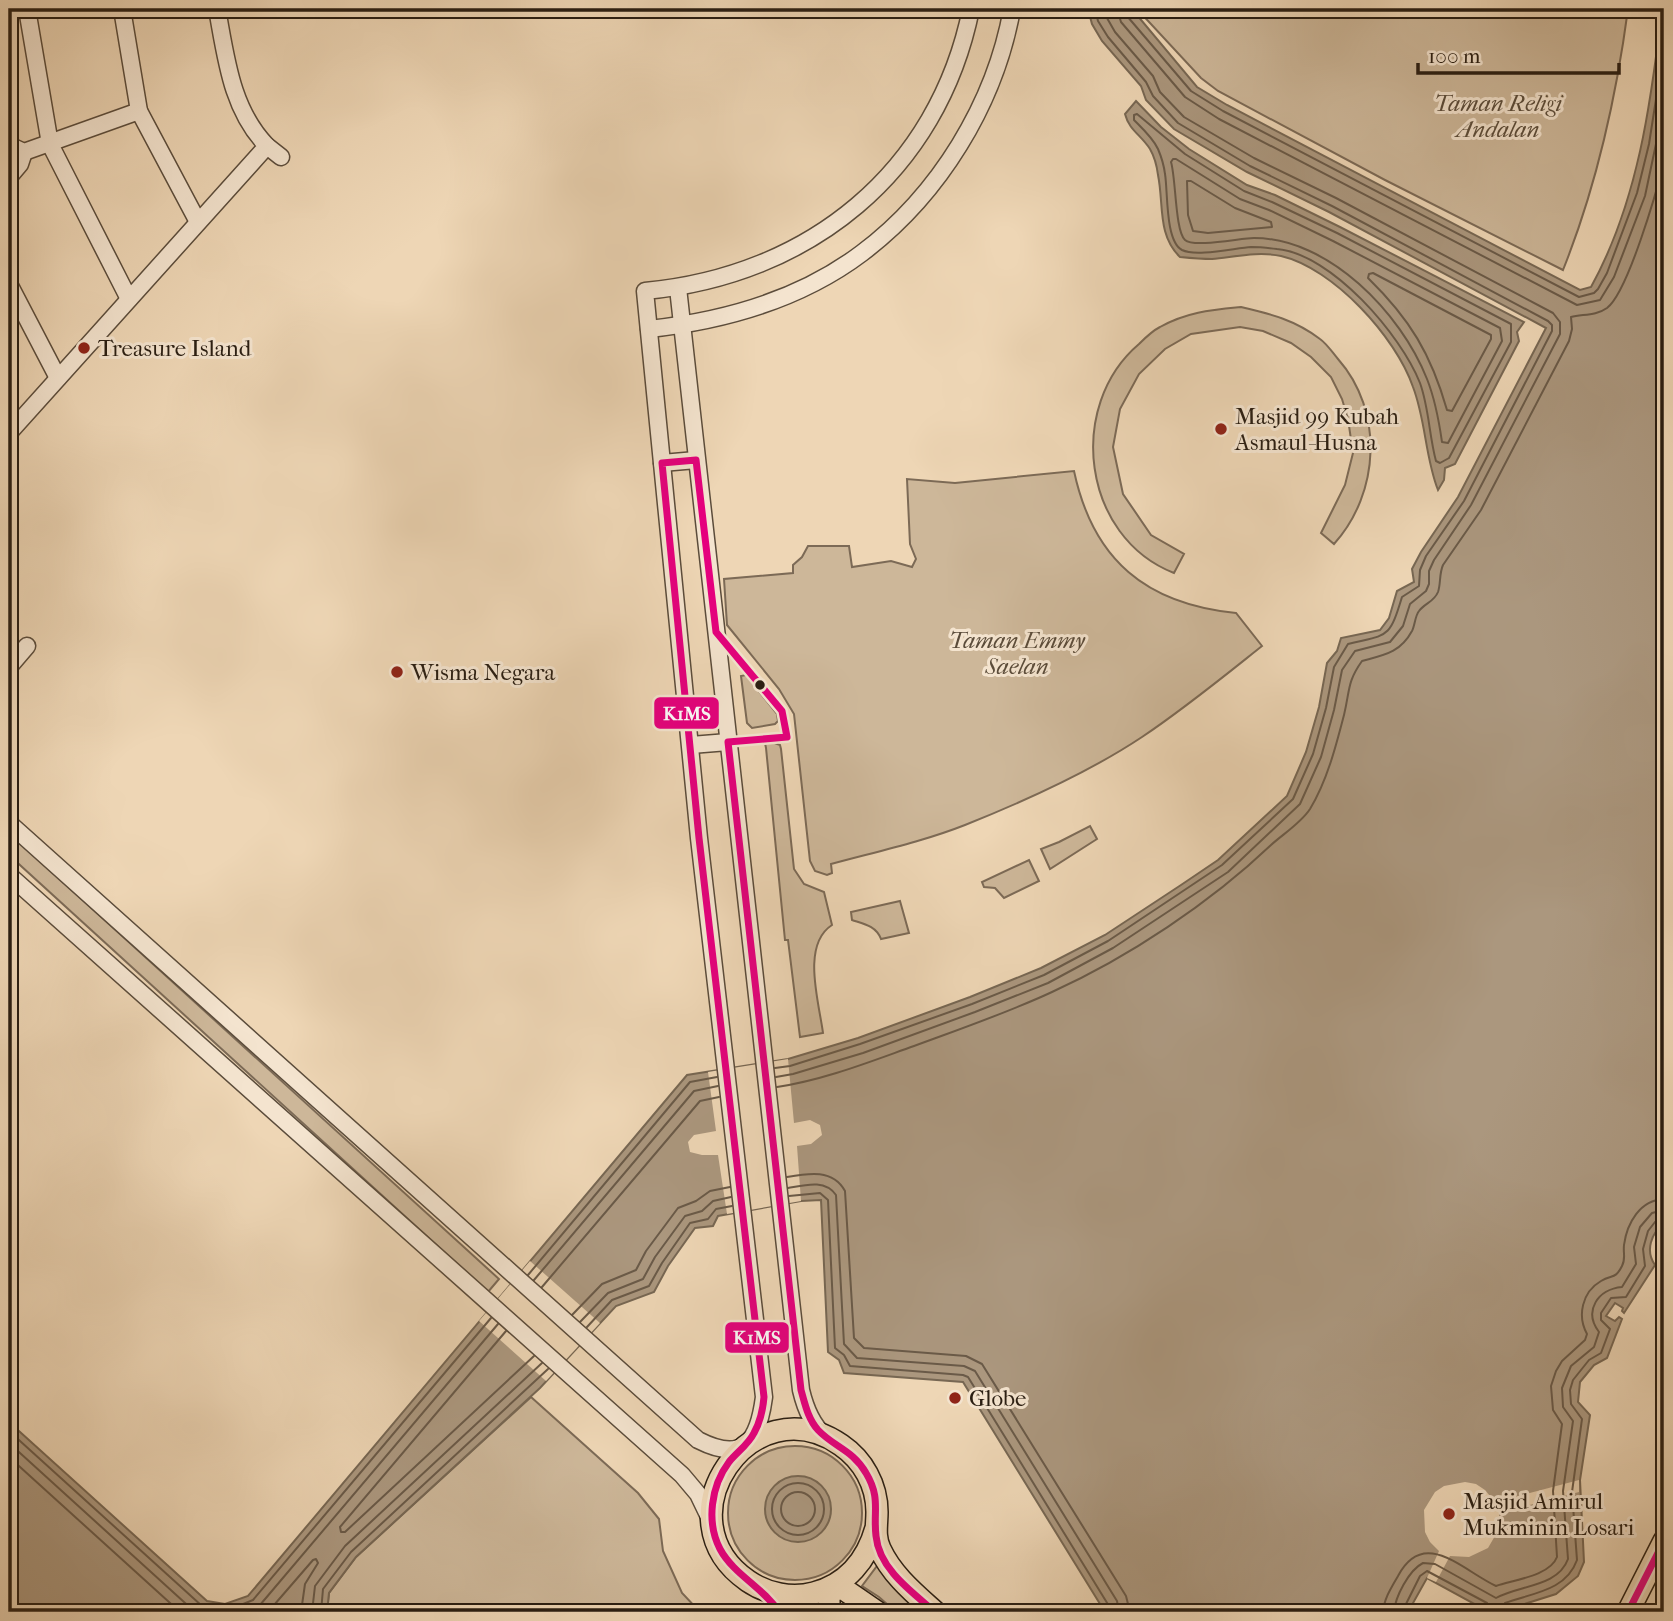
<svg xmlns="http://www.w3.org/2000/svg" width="1673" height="1621" viewBox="0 0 1673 1621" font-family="'IM FELL French Canon',serif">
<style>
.green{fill:#cdb799;stroke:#7c6a56;stroke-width:2}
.water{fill:#ab977e;stroke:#776753;stroke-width:2}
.pier{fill:#eed6b5}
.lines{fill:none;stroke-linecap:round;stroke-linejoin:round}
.shore{stroke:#6a5a48;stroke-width:2}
.minor-casing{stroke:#5b4c3b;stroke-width:19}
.major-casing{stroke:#2a1e12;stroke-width:24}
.minor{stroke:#f4e4cf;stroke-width:16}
.major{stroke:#eed6b5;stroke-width:21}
.bus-1-casing{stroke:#f4e4cf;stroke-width:12}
.bus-1{stroke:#e5007d;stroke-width:7}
.poi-dot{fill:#8f2418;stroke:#f4e4cf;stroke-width:2.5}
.bus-dot{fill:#2a1e12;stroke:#f4e4cf;stroke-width:2.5}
.labels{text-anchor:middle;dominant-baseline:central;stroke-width:6;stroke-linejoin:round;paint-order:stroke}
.park-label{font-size:23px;font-style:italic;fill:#5b4c3a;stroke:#f4e4cf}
.poi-label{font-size:23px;fill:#2a1e12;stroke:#f4e4cf;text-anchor:start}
.line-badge{stroke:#f4e4cf;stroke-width:2.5}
.badge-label{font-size:19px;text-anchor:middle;font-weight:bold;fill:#fff}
</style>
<rect width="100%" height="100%" fill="#eed6b5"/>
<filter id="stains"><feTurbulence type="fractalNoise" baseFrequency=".00286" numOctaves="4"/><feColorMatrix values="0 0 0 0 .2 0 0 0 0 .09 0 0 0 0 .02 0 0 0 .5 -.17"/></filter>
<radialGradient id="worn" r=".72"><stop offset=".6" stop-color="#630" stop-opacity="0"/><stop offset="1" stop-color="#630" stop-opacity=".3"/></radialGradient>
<g class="green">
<path d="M 1137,9 L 1628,9 C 1616,99 1597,185 1563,270 L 1385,180 L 1218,91 L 1201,78 Z"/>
<path d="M 1241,307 C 1271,314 1295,320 1320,339 C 1327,344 1332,352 1338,359 C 1384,411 1380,493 1334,544 L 1321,533 L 1345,485 L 1353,453 L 1348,419 L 1342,399 L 1331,377 L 1311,357 L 1291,343 L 1263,331 L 1240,327 L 1191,334 L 1165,349 L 1139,374 L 1120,409 L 1113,447 L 1123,494 L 1151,535 L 1184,554 L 1174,573 C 1082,537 1066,406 1139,344 C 1145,338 1152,331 1160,327 C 1187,312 1211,310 1241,307 Z"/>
<path d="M 1074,471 C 1093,560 1146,604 1236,613 L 1262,646 C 1223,677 1184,709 1142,737 C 1088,773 1025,801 965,825 C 922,842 875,852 831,864 L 832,873 L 827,875 L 815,871 L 810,861 L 794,714 L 779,689 L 727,625 L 724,579 L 793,573 L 793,565 L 802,557 L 808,546 L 849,546 L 852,567 L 891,561 L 912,567 L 916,559 L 910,544 L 907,479 L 955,483 Z"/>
<polygon points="746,675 777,714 778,721 775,724 752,728 747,723 741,676"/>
<path d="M 772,742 L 780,745 L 781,749 L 794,869 L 804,884 L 824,892 L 832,925 C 801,945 819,1002 823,1033 L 800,1037 L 788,940 L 785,940 L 766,748 L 765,743 Z"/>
<polygon points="1090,826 1097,839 1050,869 1041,849 1059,842"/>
<polygon points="9,833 499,1279 488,1292 9,855"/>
<polygon points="1029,860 1039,881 1004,898 995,888 984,887 982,882"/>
<path d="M 900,901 L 909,933 L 881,939 C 876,926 864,924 852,920 L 851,912 Z"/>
<polygon points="531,1397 638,1493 659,1519 663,1551 682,1593 700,1612 327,1612 329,1593 356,1557"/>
<circle cx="795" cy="1513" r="67"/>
<polygon points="877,1566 881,1569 921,1612 896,1612 879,1597 862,1586"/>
</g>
<g class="water">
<path d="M 1088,9 L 1132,9 L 1197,87 L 1227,105 L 1580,290 L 1591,287 C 1638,202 1651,103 1662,9 L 1664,9 L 1664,1224 C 1651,1233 1645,1251 1655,1265 L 1624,1313 L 1622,1311 L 1623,1308 L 1615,1303 L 1606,1316 L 1615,1321 L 1619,1317 L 1622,1319 L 1607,1358 L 1594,1365 L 1580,1382 L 1578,1402 L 1590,1415 L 1580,1480 L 1584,1562 L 1578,1576 L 1556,1594 L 1499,1612 L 1489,1612 L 1427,1578 L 1408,1612 L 1105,1612 L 963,1382 L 844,1373 L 839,1360 L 828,1352 L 821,1200 L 801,1201 L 718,1216 L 713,1226 L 695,1228 L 668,1266 L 654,1292 L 616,1306 L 540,1388 L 356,1557 L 329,1593 L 327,1612 L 9,1612 L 9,1493 L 11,1491 L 9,1489 L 9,1422 L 207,1601 L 225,1604 L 248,1596 L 687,1075 L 788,1059 L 858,1038 L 970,997 L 1041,968 L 1105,935 L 1181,885 L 1218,860 L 1287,796 L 1306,752 L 1319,707 L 1327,663 L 1337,651 L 1341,638 L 1380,630 L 1389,618 L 1397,591 L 1414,582 L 1412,569 L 1421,552 L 1458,497 L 1546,328 L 1329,212 L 1247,172 L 1174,129 L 1146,100 L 1141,86 L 1102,41 L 1092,24 Z"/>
<path d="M 1136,101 L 1161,127 L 1189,149 L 1247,185 L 1275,195 L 1340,227 L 1524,322 L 1517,332 L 1519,341 L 1455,464 L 1445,468 L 1444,480 L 1438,490 C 1425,457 1426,421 1413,387 C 1396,337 1333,268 1281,256 C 1258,251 1234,257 1212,259 C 1201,259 1190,258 1180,257 C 1157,235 1164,204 1158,175 C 1157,167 1154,156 1150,149 C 1141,135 1129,130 1125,114 Z"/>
<circle cx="798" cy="1509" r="33"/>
</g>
<g class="pier">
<polygon points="788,1059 794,1123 810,1120 820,1125 822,1135 811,1144 797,1146 801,1201 727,1214 718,1155 702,1155 690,1152 688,1142 694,1135 716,1131 708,1072"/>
<polygon points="530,1261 600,1323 546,1381 479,1321"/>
<polygon points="1579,1480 1579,1492 1499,1513 1499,1529 1488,1548 1469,1557 1450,1556 1436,1582 1427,1578 1439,1551 1430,1542 1425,1532 1424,1510 1435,1492 1444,1486 1465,1482 1476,1484 1485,1490 1495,1502"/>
</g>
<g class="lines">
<g class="shore">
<polyline points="1117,9 1121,22 1185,97 1219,119 1577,305 1600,300 1614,277 1645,196 1664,106"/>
<polyline points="1126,9 1127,16 1191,91 1223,111 1579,297 1594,293 1598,289 1607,273 1637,193 1649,144 1664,48"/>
<path d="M 1137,114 L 1185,154 L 1244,191 L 1272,202 L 1337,233 L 1511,324 L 1511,342 L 1449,458 L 1440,463 L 1436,461 C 1429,435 1429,408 1420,383 C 1401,335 1332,254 1277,249 C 1269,248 1260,247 1251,247 C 1235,248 1196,257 1182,250 C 1165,241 1168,191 1165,174 C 1164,166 1161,156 1158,149 C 1153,138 1142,128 1134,120 L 1134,115 Z"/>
<path d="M 1173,159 L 1176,159 L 1240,199 L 1269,210 L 1333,241 L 1500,328 L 1502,341 L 1448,443 L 1442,442 C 1439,421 1435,399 1427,379 C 1401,313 1329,238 1254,238 C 1241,238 1194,248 1185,240 C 1175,231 1176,178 1171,162 Z"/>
<polygon points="1187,181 1191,181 1235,208 1271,222 1272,227 1208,233 1193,231 1188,215"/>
<path d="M 1373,273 L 1491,335 L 1491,339 L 1452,411 L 1447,410 C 1431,354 1410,319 1368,278 L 1369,274 Z"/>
<path d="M 775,1068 L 790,1066 L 860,1044 L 972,1004 L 1044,975 L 1108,941 L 1222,865 L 1293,799 L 1313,754 L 1326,708 L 1334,667 L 1348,644 C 1388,634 1389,640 1402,597 L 1419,586 L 1420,570 L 1426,556 L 1464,501 L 1552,331 L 1552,325 L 1548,321 L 1332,206 L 1250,166 L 1178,123 L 1153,96 L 1146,82 L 1108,37 L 1098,21 L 1095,9"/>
<polyline points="776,1077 793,1074 863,1053 975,1012 1048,983 1113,948 1228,872 1300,804 1321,757 1334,710 1342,670 1355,651 1390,642 1403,626 1410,604 1426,591 1429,584 1429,571 1434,560 1471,505 1560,334 1560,322 1553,313 1336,198 1254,158 1184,117 1160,92 1153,76 1115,32 1107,18 1104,9"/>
<path d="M 777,1087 C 824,1080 869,1062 914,1046 C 960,1029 1007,1013 1052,992 C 1129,957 1210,903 1271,845 C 1283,834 1301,823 1310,809 C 1327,781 1336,746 1344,715 C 1350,690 1347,682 1362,661 C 1384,655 1400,653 1412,631 C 1415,625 1415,616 1419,611 C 1425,603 1434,602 1438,592 C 1441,583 1439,574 1443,565 L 1481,510 L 1569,341 L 1572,329 L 1571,317 C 1582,314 1596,316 1607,308 C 1628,292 1657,190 1664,162"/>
<path d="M 787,1177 C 809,1173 833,1169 845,1191 L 854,1338 L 864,1348 L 966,1356 L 982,1364 L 1126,1596 L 1130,1612"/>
<path d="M 788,1188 C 805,1185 825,1179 836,1195 L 844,1344 L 857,1358 L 964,1366 L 975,1371 L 1117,1601 L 1119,1612"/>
<polyline points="789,1196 820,1193 828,1200 835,1348 844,1355 850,1366 963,1375 968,1377 1109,1606 1111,1612"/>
<polyline points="528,1275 690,1082 717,1077"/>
<polyline points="534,1280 694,1091 718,1086"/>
<polyline points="542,1287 700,1101 719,1097"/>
<polyline points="572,1315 602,1284 636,1270 646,1251 678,1208 696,1201 710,1191 730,1187"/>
<polyline points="580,1322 608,1293 643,1279 655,1257 685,1216 702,1211 713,1201 731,1197"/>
<polyline points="587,1327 612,1300 649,1286 662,1263 690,1223 708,1219 716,1209 732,1206"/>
<polyline points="506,1331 340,1527 341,1532 345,1532 534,1356"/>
<polyline points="9,1431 202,1606 226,1611 253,1600 491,1318"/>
<polyline points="9,1443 195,1612"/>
<polyline points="9,1457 180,1612"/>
<circle cx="798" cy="1509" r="26"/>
<circle cx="798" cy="1509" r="17"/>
<polyline points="248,1612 260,1605 498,1324"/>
<polyline points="268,1612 313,1560 316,1559 318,1563 305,1584 301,1612"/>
<polyline points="312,1612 315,1586 345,1546 542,1363"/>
<polyline points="321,1612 323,1589 351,1552 548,1369"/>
<path d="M 1383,1612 C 1384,1599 1391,1588 1398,1576 C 1424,1527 1462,1570 1496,1586 C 1513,1580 1550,1576 1557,1557 L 1553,1491 L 1562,1424 L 1553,1410 L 1551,1386 L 1556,1371 L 1562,1361 L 1585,1340 L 1587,1334 C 1577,1316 1582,1292 1601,1281 C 1612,1274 1615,1280 1622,1266 C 1626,1259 1623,1253 1624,1245 C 1627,1223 1640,1200 1664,1199"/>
<path d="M 1394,1612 C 1395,1597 1409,1570 1423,1563 L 1435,1564 L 1496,1598 C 1519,1585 1558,1587 1568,1559 L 1563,1491 L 1573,1421 L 1563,1407 L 1562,1388 L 1571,1366 L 1594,1347 L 1599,1332 C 1583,1311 1598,1289 1622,1287 L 1636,1264 L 1634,1247 L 1640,1227 L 1652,1213 L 1664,1210"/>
<polyline points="1402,1612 1420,1576 1427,1571 1487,1603 1491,1612"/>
<path d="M 1501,1612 L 1505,1603 C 1532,1593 1566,1591 1577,1560 L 1572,1492 L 1582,1419 L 1571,1404 L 1570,1390 L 1573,1380 L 1589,1360 L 1601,1353 L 1610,1329 L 1601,1320 L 1601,1313 L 1611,1298 L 1626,1297 L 1645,1266 L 1643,1249 L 1648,1231 L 1655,1222 L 1664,1219"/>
</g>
<g class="minor-casing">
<g id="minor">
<polyline points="27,9 50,144 129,299"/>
<polyline points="122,9 139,111 198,222"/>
<polyline points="9,145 24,152 139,111"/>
<polyline points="267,146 281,157"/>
<polyline points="9,177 20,164 24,152"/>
<polyline points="9,284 58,378"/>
<path d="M 678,288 L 801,1390 C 805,1407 811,1424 825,1436"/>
<path d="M 649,329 C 723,321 801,299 862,253 C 939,195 995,104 1012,9"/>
<path d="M 9,433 L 267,146 C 231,109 226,57 217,9"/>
<polyline points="662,463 696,460"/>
<polyline points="9,667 27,646"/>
<polyline points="691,745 728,742"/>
<path d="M 9,823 L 698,1440 C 743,1463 758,1443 764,1397 L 699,838 L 645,291 C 809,276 938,172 971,9"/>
<polyline points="9,875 682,1475 698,1494 711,1521"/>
</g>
</g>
<g class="major-casing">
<g id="major">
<path d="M 876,1528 C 867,1560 847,1584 814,1593 C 792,1599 767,1594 748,1581 C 658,1519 751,1383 841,1445 C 863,1460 877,1485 877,1512 C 877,1525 874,1536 880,1549 C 892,1575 914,1593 935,1612"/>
<polyline points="829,1612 829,1596 832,1587 845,1590 877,1612"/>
<polyline points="1628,1612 1664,1541"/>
</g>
</g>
<use href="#minor" class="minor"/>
<use href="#major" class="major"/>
<g class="bus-1-casing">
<g id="bus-1">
<path d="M 779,1612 C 763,1587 734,1575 720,1549 C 706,1522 711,1486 729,1462 C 737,1452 748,1445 754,1433 C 760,1422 763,1409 764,1397 L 699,838 L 662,463 L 696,460 L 716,632 L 782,711 L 787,737 L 728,742 L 801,1390 C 805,1404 808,1419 818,1430 C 834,1447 853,1450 866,1473 C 881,1498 873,1511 876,1536 C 879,1569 912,1592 935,1612"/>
<polyline points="1628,1612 1664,1541"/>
</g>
</g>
<use href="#bus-1" class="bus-1"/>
</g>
<g class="poi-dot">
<circle cx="84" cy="348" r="7"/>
<circle cx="1221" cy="429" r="7"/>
<circle cx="397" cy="672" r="7"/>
<circle cx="955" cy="1398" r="7"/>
<circle cx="1449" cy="1514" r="7"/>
</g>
<circle class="bus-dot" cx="760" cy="685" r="6"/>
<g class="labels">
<g class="park-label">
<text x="1498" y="103">Taman Religi<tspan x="1498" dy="26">Andalan</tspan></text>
<text x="1017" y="640">Taman Emmy<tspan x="1017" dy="26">Saelan</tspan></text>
</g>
<g class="poi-label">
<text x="98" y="348">Treasure Island</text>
<text x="1235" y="416">Masjid 99 Kubah<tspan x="1235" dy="26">Asmaul-Husna</tspan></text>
<text x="411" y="672">Wisma Negara</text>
<text x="969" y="1398">Globe</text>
<text x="1463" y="1501">Masjid Amirul<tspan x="1463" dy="26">Mukminin Losari</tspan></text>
</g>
</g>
<g class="line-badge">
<rect x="653" y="696" width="67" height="34" rx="7" fill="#e5007d"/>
<rect x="724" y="1321" width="66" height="33" rx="7" fill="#e5007d"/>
</g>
<g class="badge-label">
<text x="687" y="720">K1MS</text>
<text x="757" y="1344">K1MS</text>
</g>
<rect width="1673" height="1621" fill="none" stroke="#eed6b5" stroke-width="35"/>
<rect x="10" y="10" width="1652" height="1600" fill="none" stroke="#2a1e12" stroke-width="3.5"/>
<rect x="18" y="18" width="1638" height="1586" fill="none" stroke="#2a1e12" stroke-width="2"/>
<path d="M1418 63v10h201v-10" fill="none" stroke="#2a1e12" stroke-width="3.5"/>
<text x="1428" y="63" font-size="21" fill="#2a1e12" stroke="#f4e4cf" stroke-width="5" paint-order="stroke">100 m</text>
<rect width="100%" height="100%" filter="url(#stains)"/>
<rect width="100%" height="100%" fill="url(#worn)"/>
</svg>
